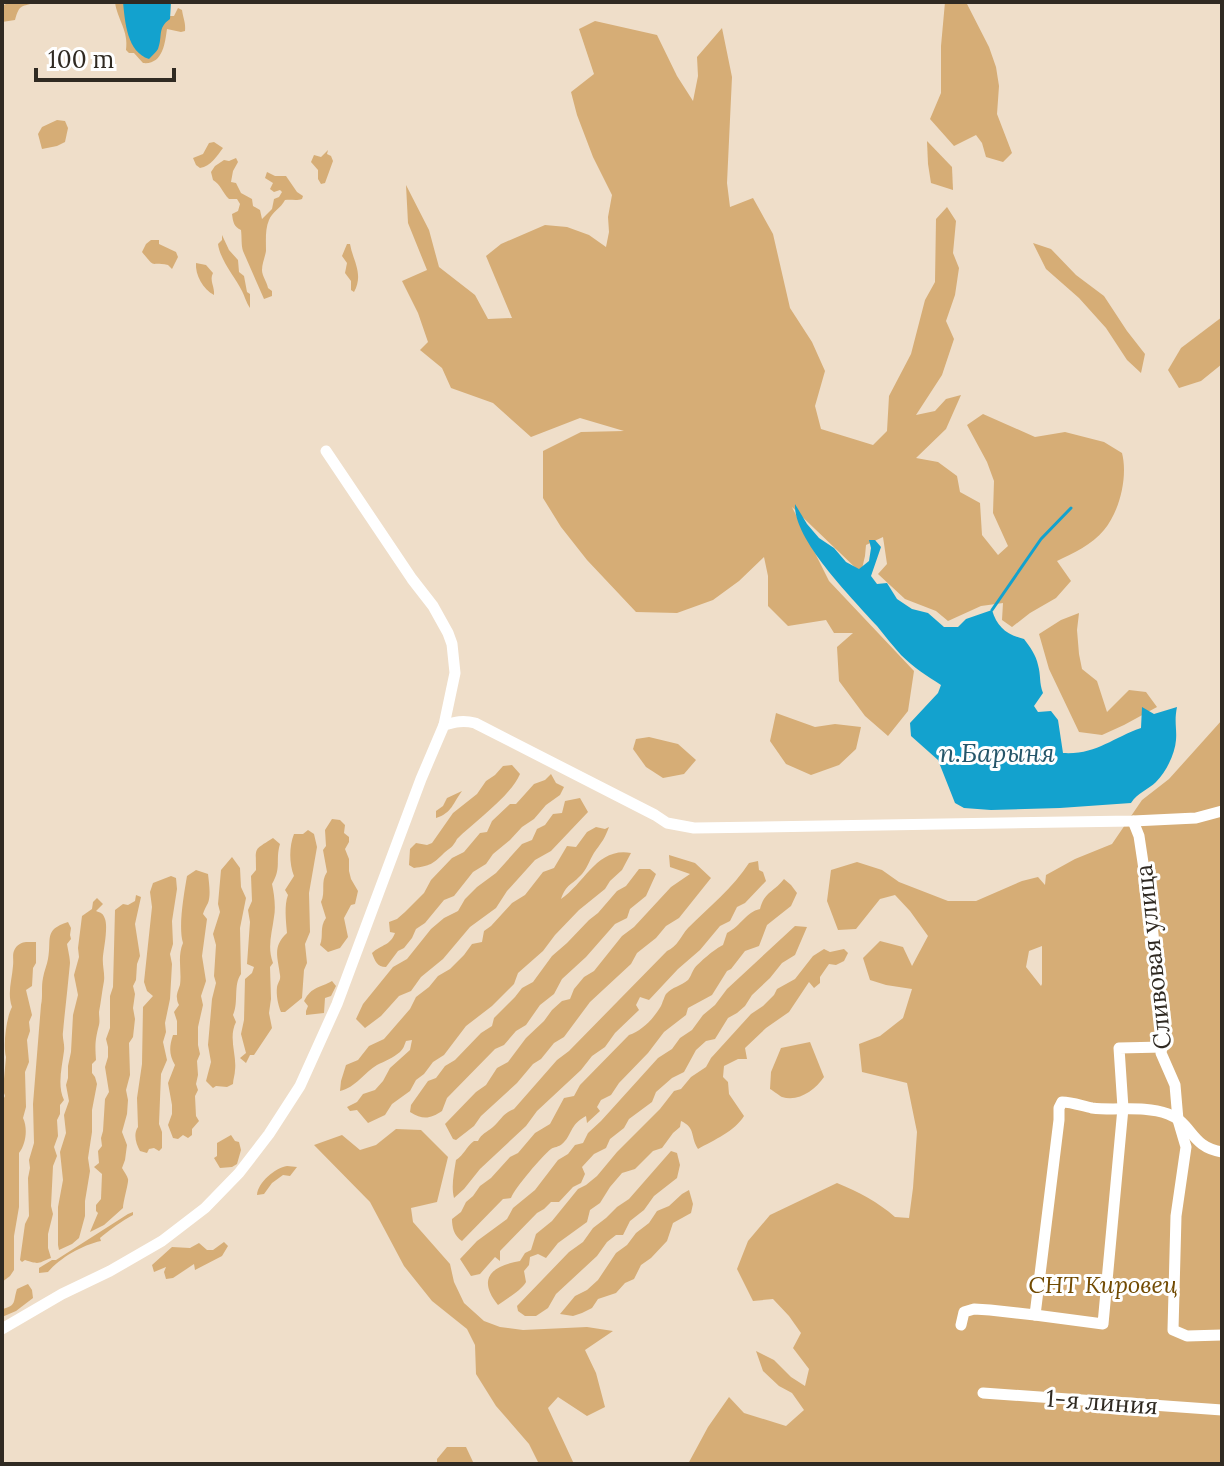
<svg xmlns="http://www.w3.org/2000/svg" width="1224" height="1466" viewBox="0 0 1224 1466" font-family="Lora,serif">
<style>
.green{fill:#d6ad76;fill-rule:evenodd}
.water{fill:#13a2ce}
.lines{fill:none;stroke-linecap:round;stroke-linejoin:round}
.stream{stroke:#13a2ce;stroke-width:3}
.minor{stroke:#fff;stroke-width:11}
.labels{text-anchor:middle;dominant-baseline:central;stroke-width:6;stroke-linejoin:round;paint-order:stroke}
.street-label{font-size:24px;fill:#302a22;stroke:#fff}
.park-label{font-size:24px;font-style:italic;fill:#724b03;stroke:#fff}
.water-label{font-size:26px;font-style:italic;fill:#25566a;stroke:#fff}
</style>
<rect width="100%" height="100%" fill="#efdec9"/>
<g class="green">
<path d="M 10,2 L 36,2 C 22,8 20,2 15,20 L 2,22 L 2,6 Z"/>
<path d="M 115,2 L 128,2 L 157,28 L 168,16 L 174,16 L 178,8 L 182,10 C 183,18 186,23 185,31 L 181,32 L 167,29 C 165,43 163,65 143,63 L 134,53 L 129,53 L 126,50 C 129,31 117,19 115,2 Z"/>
<polygon points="945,2 966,2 989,47 996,67 999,86 997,114 1012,153 1003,162 986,157 982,143 976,135 954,146 930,119 941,93 941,46"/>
<path d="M 595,21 L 657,35 L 677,76 L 693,101 L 698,76 L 697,57 L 722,28 L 732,77 L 727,183 L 730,207 L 753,198 L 773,234 L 790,308 L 812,342 L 825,371 L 815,406 L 821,429 L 873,445 L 887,431 L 889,396 L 911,354 L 925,300 L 935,282 L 936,219 L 947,207 L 956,221 L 953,253 L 959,268 L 955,295 L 946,321 L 954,339 L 942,375 L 916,415 L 935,411 L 946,399 L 961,395 L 946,429 L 916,458 L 938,462 L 957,476 L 960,492 L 980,503 L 982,535 L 998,555 L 1008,546 L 993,513 L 994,481 L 987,462 L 967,425 L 983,414 L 1035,437 L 1065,432 L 1104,442 L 1122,453 C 1128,476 1120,511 1104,530 C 1092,545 1073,553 1057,561 L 1071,581 L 1056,598 L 1030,613 L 1012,627 L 1002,620 L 1003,603 L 981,606 L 948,621 L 936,611 L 905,599 L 878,574 L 887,564 L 883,537 L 866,545 L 865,556 L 861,573 L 792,507 L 829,581 L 914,671 L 908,711 L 888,736 L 865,716 L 839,681 L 837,647 L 853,633 L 834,633 L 826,620 L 788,626 L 768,606 L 768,576 L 764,557 L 739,581 L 713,600 L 677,613 L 636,612 L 587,560 L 561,527 L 543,498 L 543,451 L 581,432 L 624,431 L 580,418 L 531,437 L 493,403 L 451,388 L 442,368 L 420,350 L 428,342 L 418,313 L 402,281 L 427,270 L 408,223 L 406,185 L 429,230 L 439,267 L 475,295 L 488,319 L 512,318 L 486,256 L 501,244 L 545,225 L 567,227 L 589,235 L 606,247 L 609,232 L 608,217 L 612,195 L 593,157 L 577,115 L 571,92 L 594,74 L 579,29 Z"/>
<polygon points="57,120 65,121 68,128 65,142 57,146 42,149 38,134 42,127"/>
<polygon points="927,141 952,167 953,190 931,183 928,164"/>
<path d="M 214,142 L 223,148 C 217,156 211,166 200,168 L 196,165 L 193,158 L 203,154 L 209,143 Z"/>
<polygon points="328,150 327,154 331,156 333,161 325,183 321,184 318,179 318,170 311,162 314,155 321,157"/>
<path d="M 236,158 L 238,162 L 233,171 L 231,182 L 236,183 L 241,193 L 252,199 L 253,206 L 260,210 L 262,219 L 272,209 L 274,199 L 279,197 L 282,192 L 280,190 L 274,192 L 270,189 L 273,183 L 265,178 L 267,172 L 275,176 L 286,176 L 297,192 L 303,196 L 302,199 C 296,201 291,199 285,200 C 281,208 272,212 269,220 C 265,229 266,241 266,251 C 265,257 262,264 262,270 C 262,276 267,282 268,288 L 272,291 L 272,296 L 264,299 L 243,251 C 241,244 242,238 241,230 C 234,227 233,222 232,214 L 238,211 L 240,204 L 237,199 L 229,199 C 222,192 221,185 213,180 L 211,172 L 215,166 L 224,160 L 229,161 Z"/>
<path d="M 222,235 L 229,250 L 238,260 L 239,272 L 244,276 L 247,292 L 250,294 L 250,308 C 246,302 245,297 242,291 C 235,277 220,260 218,244 L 222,240 Z"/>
<path d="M 151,240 L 159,240 L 159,244 L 176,252 L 178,257 L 172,269 L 168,265 C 148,261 157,270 142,252 L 146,244 Z"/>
<polygon points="1033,243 1051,249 1076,275 1104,296 1127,331 1145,354 1141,373 1127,360 1106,328 1079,298 1046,269"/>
<path d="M 347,244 L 350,244 C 353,261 364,274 354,292 L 351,290 L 351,281 L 345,273 L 347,263 L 342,256 Z"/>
<path d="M 196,263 L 206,265 L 213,273 C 209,280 215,287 214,295 C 203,289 195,275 196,263 Z"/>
<polygon points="1222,317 1222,364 1201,381 1179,388 1168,370 1181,348"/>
<polygon points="1079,613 1077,630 1079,654 1082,669 1097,681 1107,712 1129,690 1146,692 1157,707 1124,725 1102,735 1079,732 1049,669 1039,634 1061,620"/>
<polygon points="776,713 815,727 835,724 861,727 856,749 839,765 811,775 786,764 770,741"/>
<path d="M 1222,720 L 1222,1464 L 688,1464 L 708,1427 L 729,1397 L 744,1413 L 786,1426 L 804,1410 L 792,1393 L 779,1386 L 763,1371 L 756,1351 L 774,1360 L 791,1377 L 805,1386 L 809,1369 L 793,1348 L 801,1333 L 789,1316 L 773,1299 L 753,1301 L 737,1269 L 748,1241 L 770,1215 L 837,1183 C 859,1192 878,1202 895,1217 L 909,1218 L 913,1188 L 917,1132 L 907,1083 L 862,1072 L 859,1044 L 880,1036 L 903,1018 L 912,989 L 886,985 L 870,980 L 863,958 L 880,941 L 903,947 L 912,966 L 928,936 L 910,911 L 895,895 L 880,899 L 856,929 L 838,930 L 827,901 L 831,870 L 857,862 L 882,870 L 899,882 L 948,901 L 976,901 L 1022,881 L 1038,877 L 1045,885 L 1046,875 L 1075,859 L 1112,844 L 1142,800 L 1169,779 ZM 1042,946 L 1042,984 L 1041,986 L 1026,967 L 1029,951 Z"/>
<polygon points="649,737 678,744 696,760 684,774 663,778 646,767 633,749 636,739"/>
<path d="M 512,765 L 520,774 C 510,797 475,821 457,839 C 453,847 450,848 444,853 C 433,864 430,866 414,868 L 409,865 L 410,849 L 416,843 L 427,845 L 432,843 L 453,813 L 477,794 L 486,781 L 495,775 L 503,766 Z"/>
<path d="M 551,774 L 556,783 L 564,787 L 560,795 L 546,805 L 534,819 L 522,827 L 510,840 L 493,854 L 486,864 L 473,872 L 454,896 L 444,900 L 425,923 L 416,929 L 412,938 L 404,948 L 398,951 L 386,967 C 377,967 375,961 372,953 C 382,944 390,946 395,933 L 390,932 L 389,922 L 397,919 L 405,912 L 424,893 L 431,880 L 452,858 L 464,852 L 480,833 L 487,832 L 492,821 L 510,804 L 516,804 L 534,784 L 545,780 Z"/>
<path d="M 462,791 C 453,803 452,813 436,818 L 436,811 L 443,806 L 447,798 Z"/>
<polygon points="580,798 588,812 551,851 535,860 507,891 496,908 470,927 443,959 421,977 411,991 399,996 381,1016 365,1028 356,1019 363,1004 393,967 407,959 431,929 444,918 458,911 465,899 477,887 496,873 522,844 532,840 537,829 545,825 553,814 562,813 565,801"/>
<path d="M 332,819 L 340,820 L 345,825 L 344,833 L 349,837 L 349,842 L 345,849 L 349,859 L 349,871 L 351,879 L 358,891 L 355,904 L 351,905 L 344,918 L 348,937 L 340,948 L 328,952 L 320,945 C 324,935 319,928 326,918 L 321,902 C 326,892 320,882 327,872 L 323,850 L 326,846 L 325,830 Z"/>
<path d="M 596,827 L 605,829 L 609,827 C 605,838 602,842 596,850 C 590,858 588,867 582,874 C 571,886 567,883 561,899 C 585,883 597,847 631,853 L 622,870 L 610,881 L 605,889 L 579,910 L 555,935 L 543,951 L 518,973 L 514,984 L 492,1006 L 466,1026 L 444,1055 L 433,1062 L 424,1074 L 416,1080 L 410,1091 L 392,1104 L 385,1115 L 368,1123 L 357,1110 L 350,1111 L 347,1107 L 357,1102 L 363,1094 L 375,1090 L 383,1081 L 390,1068 L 410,1050 L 412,1040 L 406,1041 C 404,1046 404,1048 400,1052 C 393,1058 385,1061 377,1065 C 365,1072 355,1088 340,1091 L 341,1081 L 346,1065 L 358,1060 L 369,1046 L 384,1039 L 410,1009 L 416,997 L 429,987 L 438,976 L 450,969 L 464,955 L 472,944 L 482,942 L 484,931 L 491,926 L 512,903 L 525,895 L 543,872 L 554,868 L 567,846 L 576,847 L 587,832 Z"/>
<path d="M 308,830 L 314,834 L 317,847 L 309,893 L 310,932 L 305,944 L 307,963 L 304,970 L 302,998 L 285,1012 L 281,1012 C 278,1005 276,995 277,987 C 278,982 281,980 280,975 C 278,957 272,947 287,933 C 286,921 284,905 288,895 L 285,890 L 294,876 C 289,864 289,846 294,834 L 303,834 Z"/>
<path d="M 273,838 L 280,844 C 275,861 282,867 272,884 C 274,893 276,907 274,917 C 272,933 267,947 273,963 L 270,967 L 271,999 L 269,1013 L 272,1028 L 254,1055 L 250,1055 L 246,1063 L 240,1058 L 246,1053 L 241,1034 L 244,1020 L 245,979 L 252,973 L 254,967 L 247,964 L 250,922 L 248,910 L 252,901 L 251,876 L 256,870 C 256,846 253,851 273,838 Z"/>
<polygon points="669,855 695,863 711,878 679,918 666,926 656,938 637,953 631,964 590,1002 564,1037 554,1043 541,1059 533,1064 517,1083 481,1116 474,1126 456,1140 453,1139 445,1124 476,1092 486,1085 497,1068 508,1062 526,1038 544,1021 552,1010 562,1001 570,999 574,989 584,977 594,971 622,936 634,927 671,887 690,874 670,867"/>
<path d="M 232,857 L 240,868 L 241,887 L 246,898 L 240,928 L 241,974 C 233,985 239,1002 233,1015 L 236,1022 C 228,1038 237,1055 235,1070 C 235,1075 233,1079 233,1084 L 227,1087 L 216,1086 L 213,1088 L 206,1081 L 211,1062 L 208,1045 L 212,999 L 216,983 L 214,976 L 216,945 L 213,934 L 220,912 L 218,904 L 221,870 Z"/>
<path d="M 758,861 L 759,870 L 763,872 L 766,881 L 745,903 L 737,907 L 730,921 L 720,926 L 700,950 L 678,969 L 649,1000 L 640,997 L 636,1005 L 639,1010 L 615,1033 L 605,1047 L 592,1056 L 581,1070 L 537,1111 L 526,1126 L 480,1169 L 464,1189 L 454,1198 C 451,1186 454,1173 456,1160 C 464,1155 466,1147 474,1141 L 478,1141 C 482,1133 486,1133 493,1127 C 501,1120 503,1113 514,1109 L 557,1060 L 569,1051 L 667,951 C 678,946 680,937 688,928 C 709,907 733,888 749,863 Z"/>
<path d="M 639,869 L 650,869 L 656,874 L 646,896 L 630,909 L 627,918 L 615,924 L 586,957 L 562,979 L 554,994 L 540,1005 L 526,1025 L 516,1031 L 504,1045 L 495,1049 L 447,1098 L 442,1111 C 430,1119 423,1120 410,1112 L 411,1105 L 428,1081 L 436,1078 L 445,1066 L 455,1060 L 481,1033 L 492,1026 L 494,1018 L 515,997 L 522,988 L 533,982 L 552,956 L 567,943 L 589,920 L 598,913 L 617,891 L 626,886 Z"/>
<path d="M 196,870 L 208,874 C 209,883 211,895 208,903 C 206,907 204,910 203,914 L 207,919 L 202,956 L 206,981 L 201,996 L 203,1005 L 198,1027 L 198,1045 L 200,1054 L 197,1061 L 198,1075 L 196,1084 L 198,1090 L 195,1096 L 196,1116 L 199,1121 L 192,1129 L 192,1135 L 188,1138 L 183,1135 L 178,1139 L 173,1138 L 168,1125 L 172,1114 L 172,1105 L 168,1083 L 175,1065 C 169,1055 169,1047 173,1035 L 177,1035 L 177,1021 L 174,1012 L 179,1005 C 178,1003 177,1001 177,998 C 176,995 179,988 180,985 C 182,971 177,957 183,943 C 178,927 184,894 187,876 Z"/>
<path d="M 171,876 L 176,878 L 177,889 L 172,921 L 173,944 L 170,954 L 172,964 L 170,999 L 165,1023 L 166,1032 L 163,1042 L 167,1060 L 161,1074 L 159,1124 L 162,1132 L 162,1148 L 159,1151 L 154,1148 L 149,1149 L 147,1153 L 140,1151 C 136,1144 133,1134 138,1127 L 137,1098 L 142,1064 L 143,1007 L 153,996 L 147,991 L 144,982 L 152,907 L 150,892 L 153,883 Z"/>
<path d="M 784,879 L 791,885 L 797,893 L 791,906 L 767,925 L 759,946 L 745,951 L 731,969 L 727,971 L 712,995 L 688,1008 L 686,1015 L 664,1032 L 648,1053 L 619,1083 L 611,1095 L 601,1100 L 597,1107 L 600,1111 L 587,1123 L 586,1116 C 569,1125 572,1136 562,1144 C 559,1147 554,1147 551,1149 C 542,1156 515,1188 511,1198 L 503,1199 L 462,1241 C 454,1236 452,1227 452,1219 L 461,1212 L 466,1202 L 473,1196 L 480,1186 L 491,1178 L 510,1157 L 518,1153 L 535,1133 L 550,1124 L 564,1098 L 574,1096 L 580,1085 L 629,1035 C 642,1031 654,1018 661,1006 C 662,1004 665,995 666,994 C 672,987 681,986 688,980 C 690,978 692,972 694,969 C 698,963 716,948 723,945 L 727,933 C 741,926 746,912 760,909 C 764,892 774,892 784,879 Z"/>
<path d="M 136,895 L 141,897 L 135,924 L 140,956 L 137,964 L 136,980 L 133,986 L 135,994 L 133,1008 L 135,1019 L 133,1037 L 129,1043 L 130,1075 L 126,1090 L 128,1100 L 127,1114 L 122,1132 L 127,1145 L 125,1160 L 122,1168 C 124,1172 127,1175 128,1179 C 129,1182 123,1202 123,1208 L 104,1225 L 90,1232 L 98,1213 L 96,1211 L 96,1205 L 101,1199 L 102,1174 L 94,1167 L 99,1163 L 98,1151 L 102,1146 L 101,1138 L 103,1131 L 105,1099 L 109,1092 L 105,1067 L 108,1057 L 108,1047 L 106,1039 L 110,1028 L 110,996 L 113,987 L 115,910 L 123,904 L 128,905 L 135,901 Z"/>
<path d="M 97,898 L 103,904 L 96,911 C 101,913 103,913 105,919 C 108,927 104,948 103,956 C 102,965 105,973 104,981 C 102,991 101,1002 99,1012 C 99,1016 100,1021 99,1025 C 95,1040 95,1045 96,1060 L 92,1064 L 92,1073 L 95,1077 L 97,1084 L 92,1110 L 92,1132 L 88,1158 L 90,1171 L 85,1201 L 85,1216 L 79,1238 L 72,1244 L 59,1250 L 58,1245 L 58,1207 L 63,1180 L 60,1152 L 66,1133 L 64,1115 L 69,1101 L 66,1085 L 68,1078 L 68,1066 L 71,1052 L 73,1015 L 78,995 L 74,975 L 79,957 L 78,948 L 82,916 L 92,909 L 93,902 Z"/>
<path d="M 68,922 L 71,928 L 70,935 L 71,939 L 67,944 C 68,950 70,958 70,963 C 68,986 65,1009 63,1032 C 62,1038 65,1044 64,1051 C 62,1067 57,1085 64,1100 L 60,1105 L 60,1114 L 57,1120 L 58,1136 L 54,1147 L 57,1156 L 53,1166 L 51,1206 L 53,1214 L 48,1234 L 48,1248 L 51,1258 C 38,1263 40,1265 25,1260 L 22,1262 L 20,1260 L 25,1224 L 29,1216 L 28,1178 L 30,1168 L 29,1160 L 34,1143 L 33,1104 L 41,1005 C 43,996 41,987 43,978 C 44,971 47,965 48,959 C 52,939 43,930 68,922 Z"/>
<polygon points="795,926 807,927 795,955 782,963 770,978 752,995 745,1006 737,1013 728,1018 715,1039 706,1041 696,1050 684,1072 672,1078 656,1092 652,1102 629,1119 624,1128 610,1139 606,1148 594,1154 582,1167 585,1174 581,1183 573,1187 559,1202 551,1202 544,1209 537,1213 500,1251 500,1261 495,1257 480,1274 471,1276 460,1259 477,1241 507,1219 513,1208 535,1190 558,1160 568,1154 575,1145 583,1143 588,1133 601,1121 658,1058 672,1049 680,1038 692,1030 703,1015 715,1005 727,989"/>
<path d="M 30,942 L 36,942 L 36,963 L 33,968 L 32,986 L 26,990 L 32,1015 L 29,1022 L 30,1031 L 27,1040 L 29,1062 L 25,1072 L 26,1107 L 23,1118 C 28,1128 26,1144 19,1153 L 19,1207 L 14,1236 L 14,1270 L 10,1276 L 2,1282 L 2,1102 L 5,1096 L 3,1090 L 6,1057 C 3,1046 6,1018 12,1007 C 7,993 12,980 13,966 C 14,958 11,953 17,946 C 22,942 24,942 30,942 Z"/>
<path d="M 824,949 L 830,952 L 844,949 L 848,953 L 844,961 L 836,965 L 829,964 L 820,977 L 820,983 L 814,988 L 809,982 L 789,1012 L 766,1028 L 745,1048 L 747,1059 L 738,1059 L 724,1066 L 723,1077 L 728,1082 L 729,1094 L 744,1116 C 735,1131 714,1140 698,1149 C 690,1136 696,1128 681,1121 L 680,1127 L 673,1133 L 662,1148 L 653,1151 L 635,1169 L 622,1173 L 610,1187 L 600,1203 L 590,1210 L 587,1222 L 558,1243 L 546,1258 L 538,1254 L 530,1257 L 529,1265 L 524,1271 L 526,1282 C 522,1290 506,1299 498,1305 C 477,1279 491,1266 520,1261 L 525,1253 L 531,1250 L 536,1234 L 552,1221 L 578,1189 L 586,1185 L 597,1176 L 617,1152 L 660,1109 L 674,1091 L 681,1089 L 691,1077 L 706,1067 L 711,1058 L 751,1014 L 763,1006 L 774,995 L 777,989 L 795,979 L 813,956 Z"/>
<path d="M 332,981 L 336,986 L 331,996 L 325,998 L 324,1013 L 306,1015 L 306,1011 L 308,1006 L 304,1001 C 312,986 320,988 332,981 Z"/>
<path d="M 810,1042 L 824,1077 C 815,1090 799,1102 782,1097 C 780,1096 772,1090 770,1089 L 771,1072 L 781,1048 Z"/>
<polygon points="396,1129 421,1130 448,1157 437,1202 411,1208 413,1222 450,1264 454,1282 464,1303 484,1321 500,1327 523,1330 587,1327 613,1331 585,1350 596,1373 605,1407 587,1416 558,1397 548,1408 574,1464 539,1464 529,1444 496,1406 476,1374 475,1345 467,1329 432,1301 404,1266 370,1202 314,1145 342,1135 360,1150 376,1145"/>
<polygon points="231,1135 235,1141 239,1142 241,1150 237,1164 232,1167 220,1168 214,1158 217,1156 217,1143"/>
<polygon points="671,1151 677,1153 680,1165 677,1178 654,1196 644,1210 630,1221 623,1235 616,1235 607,1242 597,1256 556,1294 548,1308 536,1316 525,1316 518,1311 517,1306 569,1252 583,1242 593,1228 606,1218 617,1207 629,1199"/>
<path d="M 287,1166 L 297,1167 L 290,1176 L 283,1175 L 272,1183 L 264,1194 L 257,1195 C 258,1182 275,1168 287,1166 Z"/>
<polygon points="689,1190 693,1204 691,1213 673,1223 667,1241 651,1258 641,1265 634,1279 625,1283 616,1293 598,1299 592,1308 582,1313 573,1316 560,1314 575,1296 587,1290 598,1280 616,1253 627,1245 636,1233 649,1223 657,1211 669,1206 682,1194"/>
<path d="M 133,1212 L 133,1215 C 123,1220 108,1231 100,1238 L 101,1241 C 82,1245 60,1258 48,1272 L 39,1273 L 39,1268 L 52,1260 L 56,1260 L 128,1214 Z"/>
<polygon points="224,1242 228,1246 222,1256 195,1270 194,1264 173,1278 166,1279 164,1272 166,1267 154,1272 152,1265 172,1247 190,1248 199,1243 207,1250 213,1250"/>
<path d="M 28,1284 L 32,1290 L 33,1298 L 16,1311 L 2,1317 L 2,1309 C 17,1306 13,1301 17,1289 Z"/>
<polygon points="447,1447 466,1447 474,1464 437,1464 437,1459"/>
</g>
<g class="water">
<path d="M 123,2 L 171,2 L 170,19 C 157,28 163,36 158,49 C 156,52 152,56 149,59 C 127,52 125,22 123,2 Z"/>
<path d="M 795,504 L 807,524 L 819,538 L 834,548 L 846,562 L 859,569 L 869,561 L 871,548 L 869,540 L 875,540 L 881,547 L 871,576 L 877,584 L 887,583 L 897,599 L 912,609 L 928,613 L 944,627 L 958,627 L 966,619 L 992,610 C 997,627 1007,635 1024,639 C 1030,647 1036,655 1038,665 C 1041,675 1039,683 1043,693 L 1034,706 L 1038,712 L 1051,711 L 1058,720 L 1063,753 C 1096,755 1112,738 1141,728 L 1142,707 L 1154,714 L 1177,707 C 1174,722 1177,728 1176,740 C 1175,754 1166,772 1156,782 C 1148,790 1138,792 1131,803 L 1060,808 L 991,810 L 964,808 L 955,803 L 938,760 L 911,736 L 910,723 L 938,693 L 941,685 C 927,676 913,667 901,655 C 893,646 885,636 877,626 C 854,600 793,540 795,504 Z"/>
</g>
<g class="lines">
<polyline class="stream" points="992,610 1041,539 1071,508"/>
<g class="minor">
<path d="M 444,725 C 455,722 463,720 475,723 L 655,815 L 667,823 L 694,828 L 1133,821 L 1196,818 L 1222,811"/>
<polyline points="1133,821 1139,836 1151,916 1164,1034 1161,1053 1175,1085 1178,1120 1186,1147 1176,1216 1173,1330 1187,1336 1222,1335"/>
<polyline points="1035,1315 1103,1324 1123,1108 1119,1048 1163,1047"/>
<path d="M 961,1325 L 964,1312 L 974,1309 L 990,1310 L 1035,1315 L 1059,1120 L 1059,1108 L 1062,1102 C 1072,1102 1082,1106 1092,1108 C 1117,1111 1143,1105 1168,1114 C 1193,1123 1190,1147 1222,1152"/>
<polyline points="2,1329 62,1294 110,1271 162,1241 205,1208 239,1173 269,1134 300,1086 337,1004 421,779 444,725 455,673 452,644 448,633 433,606 412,579 326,451"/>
<polyline points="983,1393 1222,1410"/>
</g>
</g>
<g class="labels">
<g class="street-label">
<text transform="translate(1153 957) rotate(-96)">Сливовая улица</text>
<text transform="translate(1102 1402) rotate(4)">1-я линия</text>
</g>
<g class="park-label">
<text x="1103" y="1284">СНТ Кировец</text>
</g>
<g class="water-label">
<text x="997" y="752">п.Барыня</text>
</g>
</g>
<rect width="1224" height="1466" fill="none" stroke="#302a22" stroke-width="8"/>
<path d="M36 68v12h138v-12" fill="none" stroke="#302a22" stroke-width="4"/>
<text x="48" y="68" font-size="24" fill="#302a22" stroke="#ffffff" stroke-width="6" paint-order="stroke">100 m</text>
</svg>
